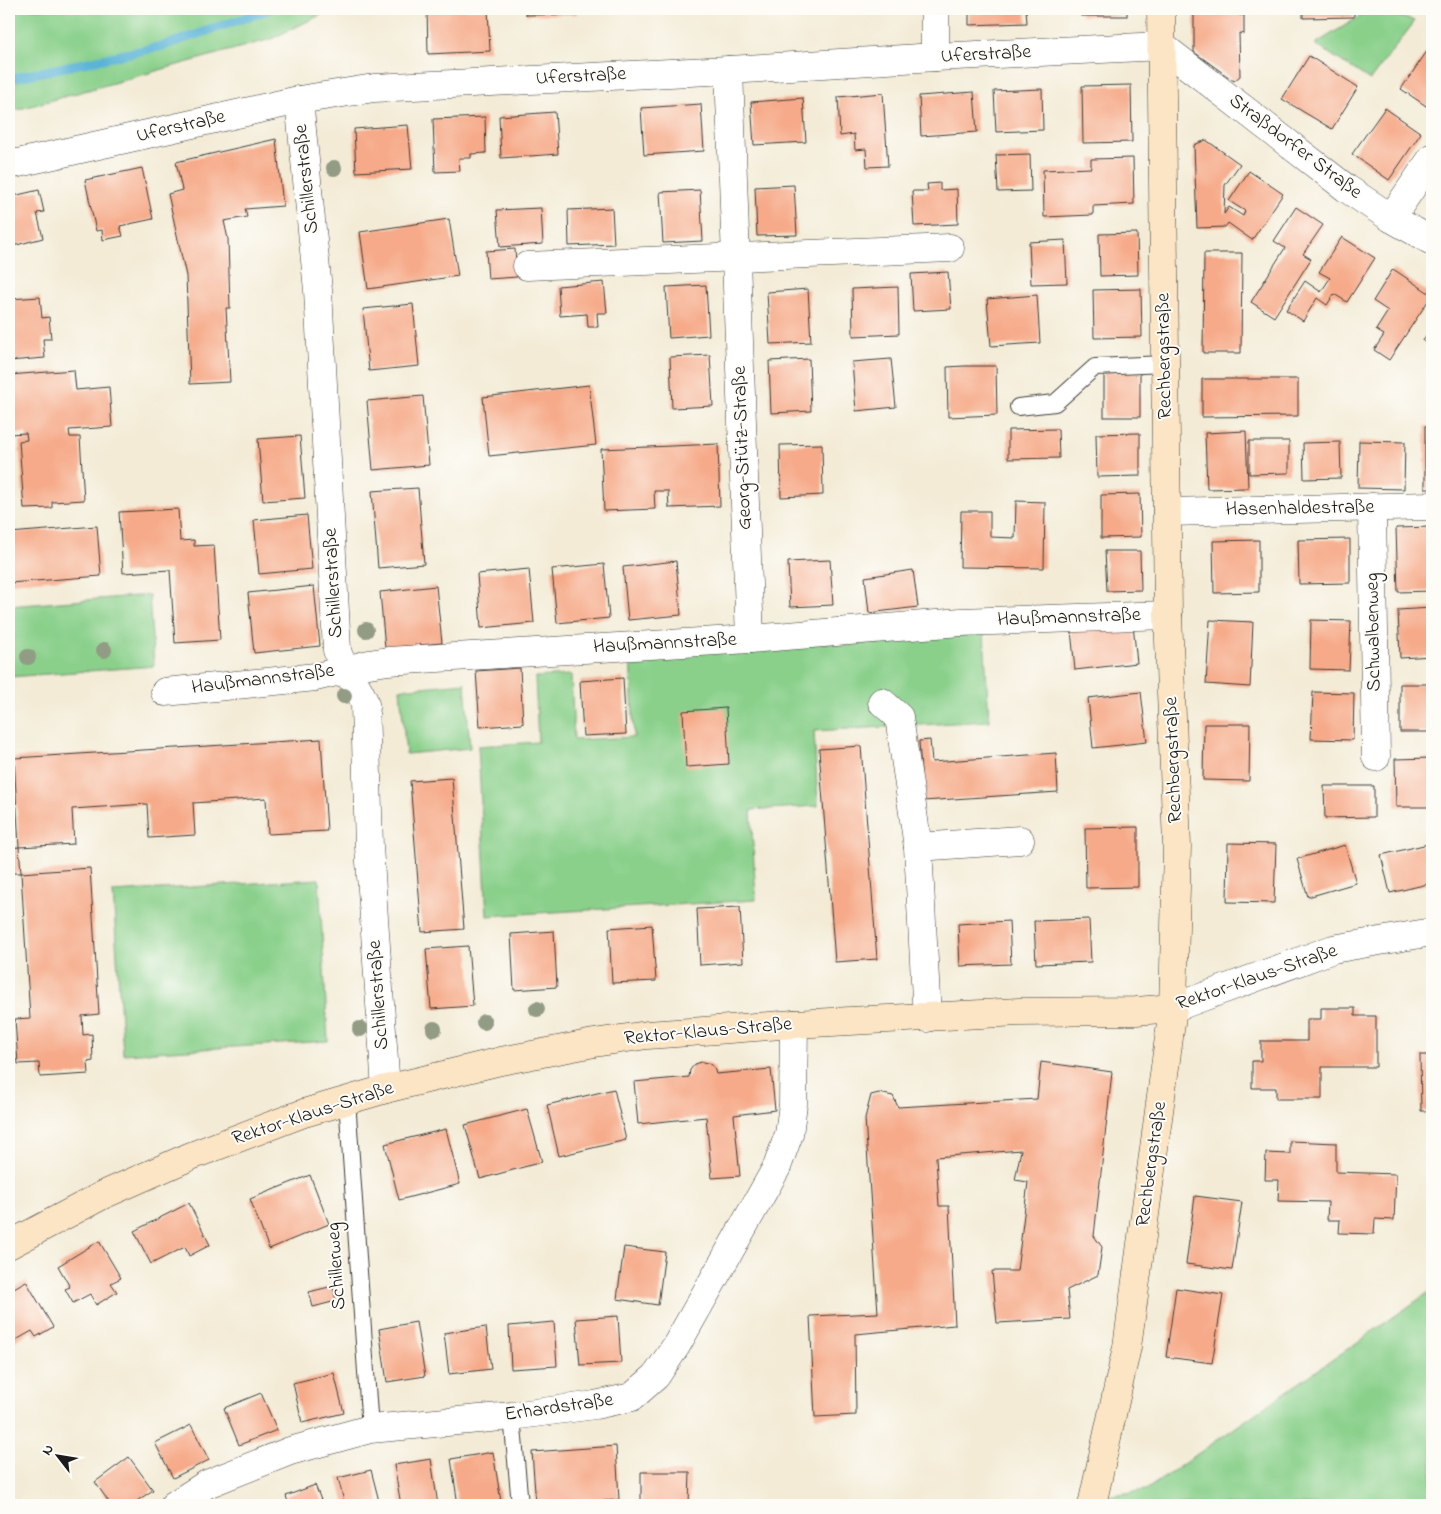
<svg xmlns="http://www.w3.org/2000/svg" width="1441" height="1514" viewBox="0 0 1441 1514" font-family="'Indie Flower',sans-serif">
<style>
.green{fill:#8ad08b;stroke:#537654}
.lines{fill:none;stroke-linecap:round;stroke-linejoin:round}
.stream{stroke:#58b3d6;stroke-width:9}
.building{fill:#f6aa89}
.service-casing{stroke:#3c3b38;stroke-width:18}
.minor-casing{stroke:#3c3b38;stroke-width:29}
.secondary-casing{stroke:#3c3b38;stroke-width:29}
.service{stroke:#fff;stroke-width:16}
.minor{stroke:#fff;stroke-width:28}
.secondary{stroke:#fce5c4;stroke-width:28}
.tree{fill:#929c85}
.labels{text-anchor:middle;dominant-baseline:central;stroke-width:4;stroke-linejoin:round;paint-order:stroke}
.street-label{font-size:20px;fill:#1c1c1c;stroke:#fdfcf7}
</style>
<rect width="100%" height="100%" fill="#fdfcf7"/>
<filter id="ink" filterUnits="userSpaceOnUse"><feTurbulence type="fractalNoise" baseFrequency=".02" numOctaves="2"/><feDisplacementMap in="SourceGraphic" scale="10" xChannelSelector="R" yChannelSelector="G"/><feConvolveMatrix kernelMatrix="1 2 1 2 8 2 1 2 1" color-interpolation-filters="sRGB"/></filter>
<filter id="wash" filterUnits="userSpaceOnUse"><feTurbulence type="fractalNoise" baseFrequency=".0096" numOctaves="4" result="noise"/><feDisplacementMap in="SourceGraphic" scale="20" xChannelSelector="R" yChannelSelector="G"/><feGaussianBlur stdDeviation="1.12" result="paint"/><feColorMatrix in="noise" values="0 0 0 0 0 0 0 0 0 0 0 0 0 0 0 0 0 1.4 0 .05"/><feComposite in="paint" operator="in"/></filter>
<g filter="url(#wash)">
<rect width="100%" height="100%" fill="#f3ebd6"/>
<g class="green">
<polygon points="9,9 333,9 271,39 9,112"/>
<polygon points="1372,9 1415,21 1370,80 1315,44"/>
<polygon points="149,595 154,666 9,677 9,606"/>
<polygon points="984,634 989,721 814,731 818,806 751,810 756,900 487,916 478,746 538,742 535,677 571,675 574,740 634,737 630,654"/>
<polygon points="465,683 470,748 406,754 400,689"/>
<polygon points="319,879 328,1041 123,1054 113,892"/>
<polygon points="1432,1290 1432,1505 1048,1505 1146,1490"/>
</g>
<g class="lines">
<polyline class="stream" points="9,79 163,46 271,9"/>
</g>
<g id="blocks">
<g class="building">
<polygon points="427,9 488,9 490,51 428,54"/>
<polygon points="526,9 576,9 577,14 526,15"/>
<polygon points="969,9 1026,9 1027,23 969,25"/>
<rect x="1081" y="9" width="46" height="7"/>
<polygon points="1194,9 1239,9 1239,15 1244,15 1244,34 1239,33 1240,76 1234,81 1194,52"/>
<polygon points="1303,9 1354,9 1354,17 1303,18"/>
<polygon points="1430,47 1432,48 1432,110 1401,89"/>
<polygon points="1309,56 1358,87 1332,129 1282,99"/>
<polygon points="1131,85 1132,142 1083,143 1082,86"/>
<polygon points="1042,89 1043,130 996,132 994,91"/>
<polygon points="974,92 977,132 921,136 919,96"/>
<polygon points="883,93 888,166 867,167 866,149 855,150 854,134 840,136 838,97"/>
<polygon points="803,98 806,142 754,145 751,102"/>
<polygon points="701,104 704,151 644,155 641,108"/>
<polygon points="1385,108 1421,133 1389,180 1352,154"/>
<polygon points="555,112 558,154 501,158 499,116"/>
<polygon points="485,117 486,153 471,154 471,158 459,158 460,171 435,172 433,119"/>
<polygon points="408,125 412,169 356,172 354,129"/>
<polygon points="276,139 283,206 245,209 247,217 224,221 228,239 230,308 226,308 230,382 190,384 186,276 168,194 182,190 176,162"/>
<polygon points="1206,140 1240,164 1225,185 1224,214 1229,207 1243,216 1245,211 1229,201 1249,171 1283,194 1252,240 1228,223 1225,227 1197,228 1194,145"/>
<polygon points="1030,154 1031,191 998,192 996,155"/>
<polygon points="1133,158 1134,204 1093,206 1093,215 1044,217 1043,170 1091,168 1091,159"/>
<polygon points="142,168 153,219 120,226 123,236 103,240 102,230 96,231 85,180"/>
<polygon points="940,183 940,190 957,189 958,224 914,226 912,191 928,191 927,184"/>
<polygon points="794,185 797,235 757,236 755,187"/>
<polygon points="39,190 44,212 37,213 43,238 9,247 9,197"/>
<polygon points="700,190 703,241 663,243 660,192"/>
<polygon points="1296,207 1323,225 1303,254 1311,259 1274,317 1251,302 1285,248 1274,241"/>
<polygon points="541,208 543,244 500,247 497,210"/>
<polygon points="612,208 614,244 569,246 568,210"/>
<polygon points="449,219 458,276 368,289 360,232"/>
<polygon points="1137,233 1138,275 1100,276 1099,234"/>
<polygon points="1342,237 1375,258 1347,302 1334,294 1327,305 1317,298 1303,321 1286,310 1305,281 1321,292 1330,278 1319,272"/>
<polygon points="1065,240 1067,283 1031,284 1029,242"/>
<polygon points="515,249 517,277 488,279 486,251"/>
<polygon points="1204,253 1242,253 1241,353 1203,353"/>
<polygon points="1393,269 1432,295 1389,360 1374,350 1384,335 1376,330 1388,311 1373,301"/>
<polygon points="948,272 951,309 913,311 911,274"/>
<polygon points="604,282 607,313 597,313 598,327 588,327 587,314 560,316 558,286"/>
<polygon points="706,285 709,335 669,338 666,287"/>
<polygon points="898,287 899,334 853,336 852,289"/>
<polygon points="808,289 811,342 770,344 767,292"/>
<polygon points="1141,289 1142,337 1094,338 1093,290"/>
<polygon points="1037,295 1040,343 991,346 987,299"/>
<polygon points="40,297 42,318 49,317 51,339 43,339 45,358 9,361 9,299"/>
<polygon points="413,304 419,366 369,371 363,309"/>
<polygon points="1432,325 1432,346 1423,341"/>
<polygon points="710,355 713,406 672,408 670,357"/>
<polygon points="809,359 811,411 771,413 769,361"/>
<polygon points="891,359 896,407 856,411 852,362"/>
<polygon points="964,366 996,366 997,415 948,417 947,367"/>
<polygon points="74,370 76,390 109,387 112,427 69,430 70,437 80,437 84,500 52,502 52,508 24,509 19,441 27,440 26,433 9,434 9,375"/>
<rect x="1104" y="372" width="36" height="45"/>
<polygon points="1202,379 1298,379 1298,416 1202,417"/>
<polygon points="589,385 596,445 489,456 483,397"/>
<polygon points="423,396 429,465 373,470 367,401"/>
<rect x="1425" y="426" width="7" height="63"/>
<polygon points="1058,429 1059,458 1008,459 1008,430"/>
<polygon points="1246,431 1248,488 1207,489 1205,433"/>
<polygon points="1140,433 1140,476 1097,477 1096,434"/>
<polygon points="300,436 305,498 263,501 258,439"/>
<polygon points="1249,441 1289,441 1289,473 1249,474"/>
<polygon points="1359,441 1405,442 1404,489 1358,488"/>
<polygon points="1340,442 1341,478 1304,479 1303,443"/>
<polygon points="718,444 720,506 669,508 668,491 654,491 655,509 604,511 601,449"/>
<polygon points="822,444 823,495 781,497 780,445"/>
<polygon points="418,488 424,564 378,568 372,491"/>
<polygon points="1140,494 1141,537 1101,538 1101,495"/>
<polygon points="1016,501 1045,502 1044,568 960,567 961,511 990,511 990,537 1015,538"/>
<polygon points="178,509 180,541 194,540 194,546 214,545 220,640 175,643 170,570 123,573 119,512"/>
<polygon points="307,515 312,569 259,574 254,520"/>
<polygon points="97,526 101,576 9,583 9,533"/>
<polygon points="1432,527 1432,591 1398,592 1396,528"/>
<polygon points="1350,539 1350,583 1299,584 1298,540"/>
<polygon points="1259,540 1259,592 1214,593 1213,541"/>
<polygon points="1105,551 1140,551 1141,590 1107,591"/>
<polygon points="830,560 833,605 790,607 788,562"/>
<polygon points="676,561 681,615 628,620 623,567"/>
<polygon points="604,564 609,618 557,623 552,569"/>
<polygon points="529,569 534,623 481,628 477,574"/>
<polygon points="913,570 918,607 869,613 865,577"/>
<polygon points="314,586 320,646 254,653 248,593"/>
<polygon points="436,586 442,643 385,648 380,592"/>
<polygon points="1432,608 1432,656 1400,658 1398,610"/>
<polygon points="1210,620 1253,622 1250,687 1206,684"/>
<polygon points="1311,620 1351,621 1349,670 1310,669"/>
<polygon points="1133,624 1137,663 1075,670 1071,630"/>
<polygon points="520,668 523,724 480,727 476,671"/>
<polygon points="623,678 626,734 583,736 580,681"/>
<rect x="1400" y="684" width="32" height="48"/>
<polygon points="1141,692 1147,742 1093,748 1088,698"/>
<polygon points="1313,692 1354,693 1353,740 1311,739"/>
<polygon points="726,708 729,764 686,767 683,711"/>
<polygon points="1204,724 1250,724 1249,781 1203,780"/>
<polygon points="321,739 327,831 268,834 266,798 193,803 195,835 149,838 147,804 72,809 74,844 19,847 14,758"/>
<polygon points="930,740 932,762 1056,753 1058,792 923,801 919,741"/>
<polygon points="861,746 877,959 835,962 819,749"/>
<polygon points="1432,758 1432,807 1396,807 1395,759"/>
<polygon points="452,778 464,929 422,932 410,781"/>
<polygon points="1324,786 1374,786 1374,817 1325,818"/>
<polygon points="1138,827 1138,887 1086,888 1085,828"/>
<polygon points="1228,843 1276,844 1274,903 1227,902"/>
<polygon points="1428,844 1432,861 1432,883 1390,893 1381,855"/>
<polygon points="1345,845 1356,883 1308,897 1297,859"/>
<polygon points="19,847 21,873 90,868 99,1014 82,1016 83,1035 92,1034 93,1061 88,1062 89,1074 40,1077 39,1063 18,1064 15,1019 30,1018 21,873 9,873 9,848"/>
<polygon points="740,907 743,962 700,965 697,909"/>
<polygon points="1089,919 1091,962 1036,964 1034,921"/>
<polygon points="1009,921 1011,964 960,966 958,924"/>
<polygon points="652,925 656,981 612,983 609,928"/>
<polygon points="554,931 557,987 514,990 511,934"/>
<polygon points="468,946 473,1006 431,1009 426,949"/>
<polygon points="1321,1008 1355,1008 1355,1016 1376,1016 1376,1067 1322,1067 1322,1099 1276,1099 1276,1088 1252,1088 1252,1061 1261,1061 1261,1041 1307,1041 1307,1019 1321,1019"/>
<polygon points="1420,1055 1432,1055 1432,1111 1421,1111"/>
<polygon points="701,1062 708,1063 714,1067 716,1074 771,1069 775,1110 734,1115 740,1176 712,1178 706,1117 638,1124 634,1082 689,1077 690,1070 695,1064"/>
<polygon points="1041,1062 1112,1072 1094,1236 1102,1247 1098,1275 1067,1290 1070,1319 997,1323 992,1271 1017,1271 1028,1182 1015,1180 1021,1150 936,1157 939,1206 949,1206 955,1325 855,1334 856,1415 815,1417 810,1316 878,1313 865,1118 871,1095 879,1093 893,1096 898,1107 1037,1099"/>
<polygon points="614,1089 626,1140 559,1156 547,1105"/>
<polygon points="527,1109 542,1162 480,1179 465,1125"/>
<polygon points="446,1129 460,1184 399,1200 385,1144"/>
<polygon points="1290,1141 1336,1143 1336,1172 1396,1174 1394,1220 1375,1219 1374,1234 1339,1233 1340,1220 1327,1220 1328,1202 1278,1201 1279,1180 1265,1180 1266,1153 1290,1154"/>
<polygon points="310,1175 329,1224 269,1249 250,1199"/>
<polygon points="1195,1196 1242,1202 1232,1270 1186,1264"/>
<polygon points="189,1203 210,1245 189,1256 185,1247 151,1264 134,1231"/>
<polygon points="99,1241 121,1278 111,1283 117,1292 96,1305 90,1294 73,1303 65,1289 70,1287 58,1266"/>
<polygon points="624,1247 665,1252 658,1305 617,1299"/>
<polygon points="26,1281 53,1327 36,1337 32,1331 9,1344 9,1291"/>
<polygon points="333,1286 336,1301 313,1307 309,1292"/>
<polygon points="1176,1288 1223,1295 1212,1363 1166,1357"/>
<polygon points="618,1316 621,1363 580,1365 576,1319"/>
<polygon points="416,1322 425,1376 387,1382 379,1329"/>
<polygon points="554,1322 557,1366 511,1369 509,1326"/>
<polygon points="486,1327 491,1369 449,1374 444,1333"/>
<polygon points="334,1373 344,1413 302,1423 293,1383"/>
<polygon points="261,1393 277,1430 239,1445 224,1408"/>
<polygon points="191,1425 209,1460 173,1478 155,1443"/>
<polygon points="616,1446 619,1500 536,1505 532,1452"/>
<polygon points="493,1452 501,1502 477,1505 458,1505 451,1459"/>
<polygon points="129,1457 153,1490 131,1505 111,1505 95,1482"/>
<polygon points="431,1459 438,1505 401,1505 394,1465"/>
<polygon points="371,1470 380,1505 345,1505 338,1478"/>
<polygon points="641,1472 690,1472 689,1505 641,1505"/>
<polygon points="315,1485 323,1505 289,1505 286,1496"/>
</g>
</g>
</g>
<g filter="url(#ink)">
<use href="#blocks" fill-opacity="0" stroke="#3c3b38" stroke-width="1"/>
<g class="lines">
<g class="service-casing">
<g id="service">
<polyline points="1018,407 1055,403 1095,367 1165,364"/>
<polyline points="347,1100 370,1429"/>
<polyline points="512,1416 520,1505"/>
</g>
</g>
<g class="minor-casing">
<g id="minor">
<polyline points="935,9 935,57"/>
<polyline points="729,70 750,639"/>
<path d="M 299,100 L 318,290 L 337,650 C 342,671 359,684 365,704 L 369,847 L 386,1089"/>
<polyline points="9,165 299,100 374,88 729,70 935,57 1162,46 1346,188 1391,218 1432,241"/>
<polyline points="1391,218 1432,158"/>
<polyline points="527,266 950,248"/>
<polyline points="1372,507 1376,757"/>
<polyline points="1167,512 1432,506"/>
<polyline points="165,692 316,677 369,664 388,661 750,639 961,622 1168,615"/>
<polyline points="882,702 899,717 918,847 927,1018"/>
<polyline points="918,847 1020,840"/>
<polyline points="1173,1008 1333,949 1432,932"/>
<polyline points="174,1505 207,1484 290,1451 370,1429 512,1416 595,1405 632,1397 656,1376 676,1346 777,1167 789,1134 793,1104 794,1024"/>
</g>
</g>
<g class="secondary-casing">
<g id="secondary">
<polyline points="9,1245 103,1195 191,1156 304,1113 386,1089 501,1061 594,1043 647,1035 690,1032 794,1024 1019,1012 1136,1011 1173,1008"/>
<polyline points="1092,1505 1127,1347 1173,1008 1177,846 1168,615 1161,9"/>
</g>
</g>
<use href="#service" class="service"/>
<use href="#minor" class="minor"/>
<use href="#secondary" class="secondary"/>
</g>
<g class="tree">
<circle cx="334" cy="168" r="8"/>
<circle cx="366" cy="630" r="8"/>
<circle cx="104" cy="650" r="8"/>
<circle cx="28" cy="657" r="8"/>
<circle cx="344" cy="696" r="8"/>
<circle cx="537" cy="1009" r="8"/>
<circle cx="484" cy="1022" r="8"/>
<circle cx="360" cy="1029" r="8"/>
<circle cx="434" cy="1029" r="8"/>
</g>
</g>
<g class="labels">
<g class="street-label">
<text transform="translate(986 55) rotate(-3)">Uferstraße</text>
<text transform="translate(581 77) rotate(-3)">Uferstraße</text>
<text transform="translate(181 127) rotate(-13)">Uferstraße</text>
<text transform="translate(1295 147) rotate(37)">Straßdorfer Straße</text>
<text transform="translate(307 179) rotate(-96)">Schillerstraße</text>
<text transform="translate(1165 356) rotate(-91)">Rechbergstraße</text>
<text transform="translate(743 448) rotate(-92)">Georg-Stütz-Straße</text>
<text transform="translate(1300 509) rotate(-1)">Hasenhaldestraße</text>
<text transform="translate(334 583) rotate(-93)">Schillerstraße</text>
<text transform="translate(1069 618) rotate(-2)">Haußmannstraße</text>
<text transform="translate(1374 632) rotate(-91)">Schwalbenweg</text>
<text transform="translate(665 644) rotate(-3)">Haußmannstraße</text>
<text transform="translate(263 680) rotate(-7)">Haußmannstraße</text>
<text transform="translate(1174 760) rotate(-92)">Rechbergstraße</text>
<text transform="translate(1257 978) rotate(-19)">Rektor-Klaus-Straße</text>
<text transform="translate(379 995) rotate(-94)">Schillerstraße</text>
<text transform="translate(708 1032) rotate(-5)">Rektor-Klaus-Straße</text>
<text transform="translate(313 1114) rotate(-18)">Rektor-Klaus-Straße</text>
<text transform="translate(1152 1164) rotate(-82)">Rechbergstraße</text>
<text transform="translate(337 1266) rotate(-94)">Schillerweg</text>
<text transform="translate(559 1408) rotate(-8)">Erhardstraße</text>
</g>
</g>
<rect width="1441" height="1514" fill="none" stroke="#fdfcf7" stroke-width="30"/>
<g transform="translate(58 1456) rotate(301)" stroke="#fdfcf7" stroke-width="4" paint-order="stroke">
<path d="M0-4L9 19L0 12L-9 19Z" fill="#1c1c1c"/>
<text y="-8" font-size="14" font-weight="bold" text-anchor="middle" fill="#1c1c1c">N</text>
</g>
</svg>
